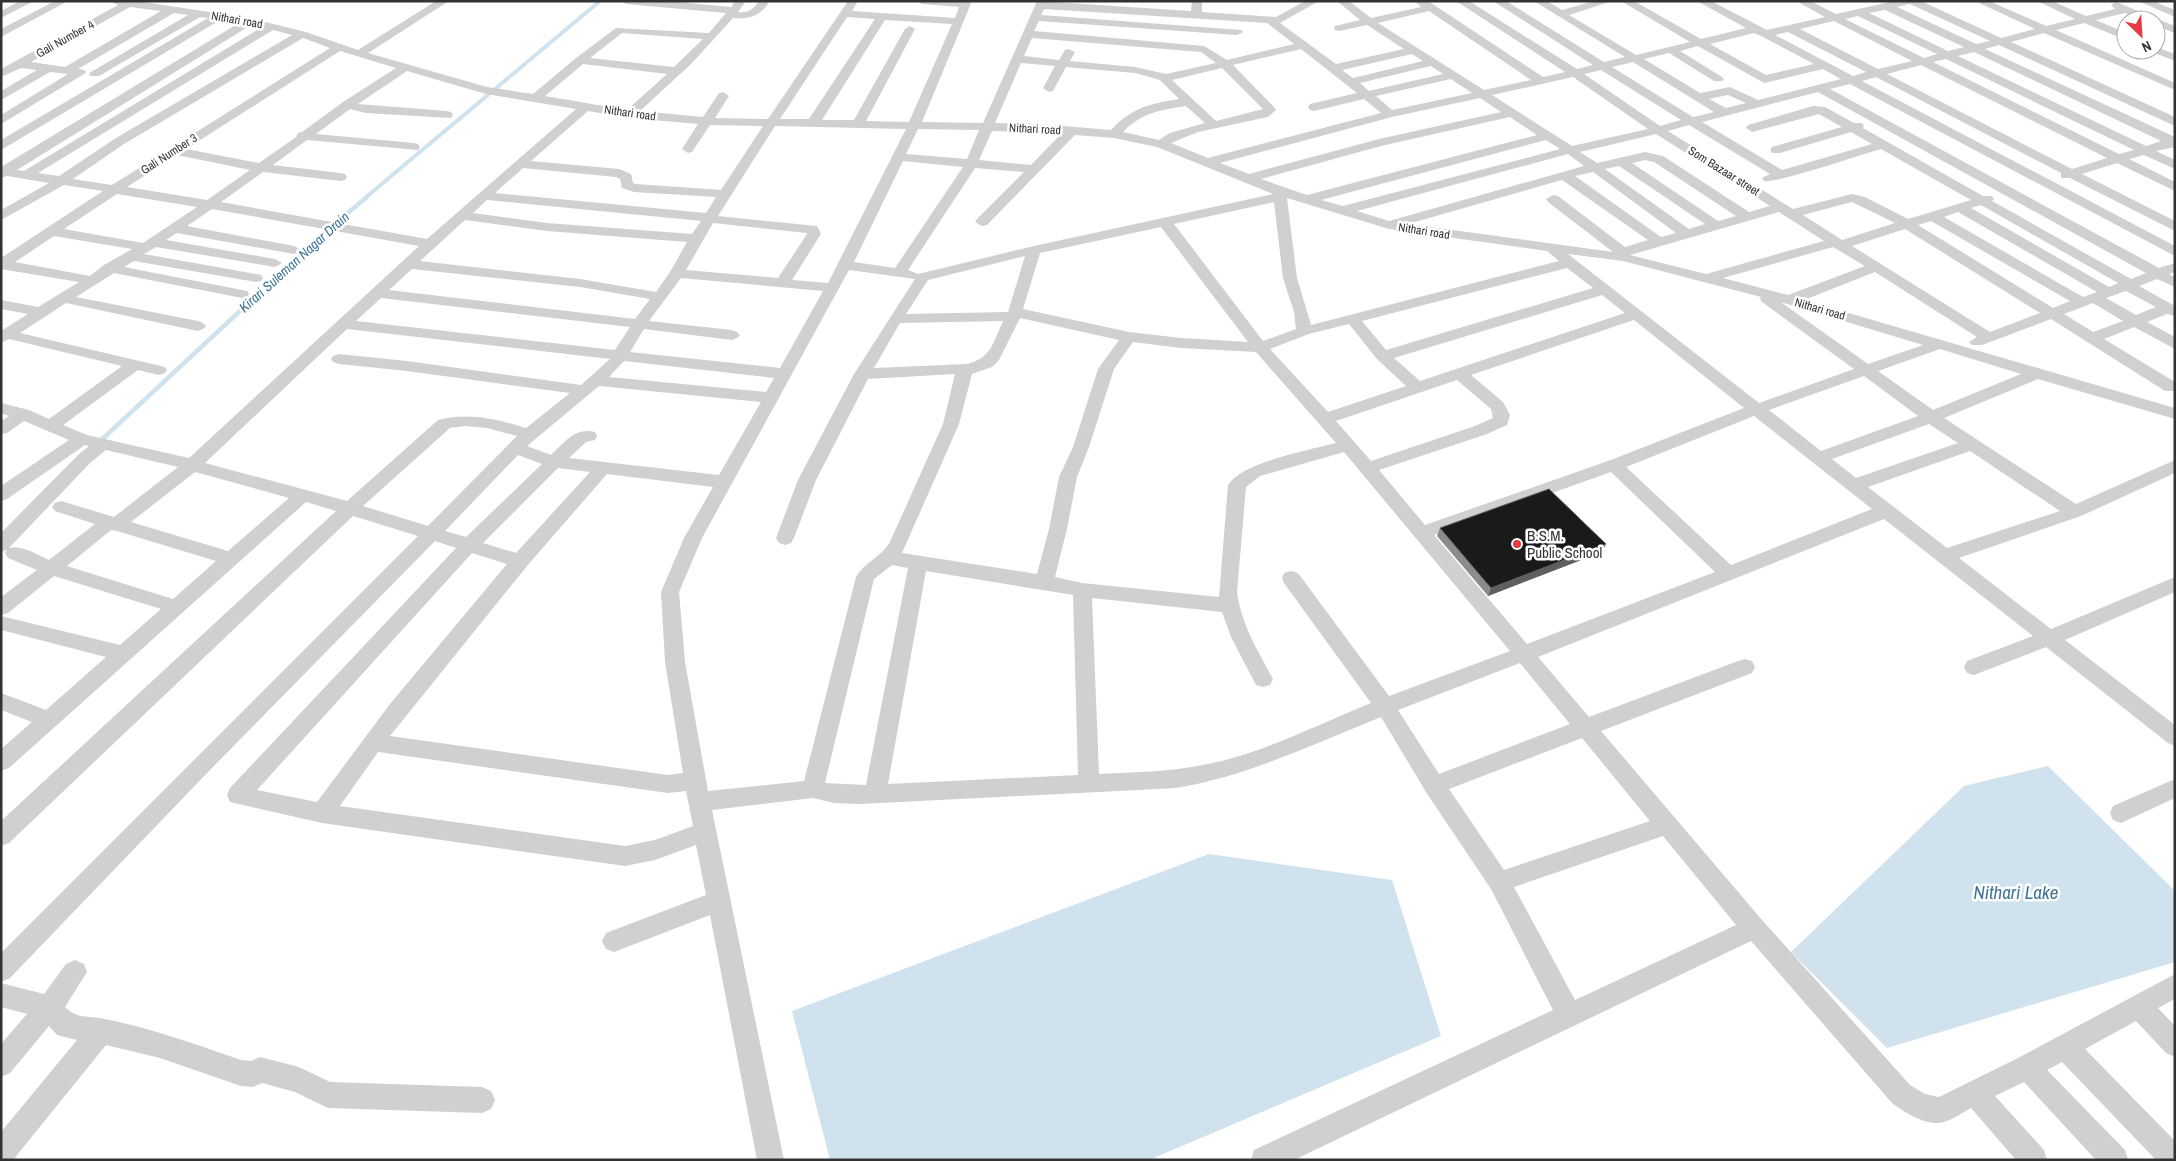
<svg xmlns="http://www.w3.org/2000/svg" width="2176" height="1161" viewBox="0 0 2176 1161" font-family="'Archivo Narrow',sans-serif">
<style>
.water{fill:#cfe2ee}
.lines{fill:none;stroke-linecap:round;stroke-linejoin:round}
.stream-far1{stroke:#cfe2ee;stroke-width:4}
.stream{stroke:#cfe2ee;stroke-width:4.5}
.minor{fill:#d0d0d0;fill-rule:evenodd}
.wall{fill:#8c8c8c}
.shaded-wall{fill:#5f5f5f}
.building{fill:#1a1a1a;stroke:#5f5f5f}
.poi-dot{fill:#e63946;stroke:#fff;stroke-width:2}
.labels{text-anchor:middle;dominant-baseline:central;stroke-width:5;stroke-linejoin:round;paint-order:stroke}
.far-street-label{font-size:12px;fill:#333;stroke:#fff}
.far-water-label{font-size:14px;font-style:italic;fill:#3f7597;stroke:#fff}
.poi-label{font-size:15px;fill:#333;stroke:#fff;text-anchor:start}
.near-water-label{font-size:19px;font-style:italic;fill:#3f7597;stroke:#fff}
</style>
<rect width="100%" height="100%" fill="#fff"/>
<g class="water">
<polygon points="2048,766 2175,891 2175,962 1887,1048 1791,952 1964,786"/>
<polygon points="1209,854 1392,880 1441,1036 1149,1160 830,1160 792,1011"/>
</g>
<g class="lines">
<polyline class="stream-far1" points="365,198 600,1"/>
<polyline class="stream" points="97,444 325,232 367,197"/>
<g class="minor">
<polygon points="20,1 34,1 1,18 1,11"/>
<polygon points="55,1 68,1 1,37 1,29"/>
<path d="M 109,1 L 137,1 L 249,18 L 306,32 L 358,50 L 436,1 L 449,1 L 368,53 L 487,87 L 533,94 L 576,58 L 616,28 L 709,33 L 726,13 L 626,4 L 621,1 L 667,1 L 731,7 L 735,1 L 746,1 L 738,12 C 748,13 753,10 759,1 L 770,1 C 760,16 751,19 733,18 L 692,63 L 640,111 L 703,117 L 719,93 L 723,92 L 729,96 L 715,118 L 768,119 L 848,1 L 858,1 L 852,11 L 955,18 L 959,7 L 922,4 L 917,1 L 972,1 L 922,122 L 983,123 L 1037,1 L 1191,11 L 1192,1 L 1202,1 L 1202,12 L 1276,17 L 1305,1 L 1319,1 L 1280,23 L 1336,64 L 1404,49 L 1367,25 L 1339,31 L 1335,30 L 1334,28 L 1335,26 L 1360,20 L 1337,1 L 1349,1 L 1371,18 L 1421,7 L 1415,1 L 1428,1 L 1543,77 L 1565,72 L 1456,1 L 1469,1 L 1577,69 L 1593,65 L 1493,1 L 1506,1 L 1604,62 L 1625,57 L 1534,1 L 1547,1 L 1562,10 L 1594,1 L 1612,1 L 1569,15 L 1636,55 L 1690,42 L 1621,1 L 1634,1 L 1701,39 L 1746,28 L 1697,1 L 1711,1 L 1767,30 L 1825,17 L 1796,1 L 1810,1 L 1836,14 L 1894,1 L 1921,1 L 2001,38 L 2035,29 L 1975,1 L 1989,1 L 2046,26 L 2075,19 L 2037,1 L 2052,1 L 2086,16 L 2115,9 L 2111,5 L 2116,2 L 2175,26 L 2175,33 L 2156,26 L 2156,20 L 2143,20 L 2125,13 L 2096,20 L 2126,33 L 2126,40 L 2084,23 L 2056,30 L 2175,83 L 2175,90 L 2044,33 L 2011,42 L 2175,117 L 2175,126 L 1999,45 L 1985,49 L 2175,137 L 2175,147 L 2156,151 L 2175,160 L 2175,169 L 2144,155 L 2129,159 L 2175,182 L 2175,191 L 2117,163 L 2082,174 L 2175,221 L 2175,231 L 2070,178 L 2061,178 L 2061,173 L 1876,77 L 1862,81 L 2175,246 L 2175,256 L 1850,84 L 1830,89 L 2159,268 L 2175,263 L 2175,272 L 2169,274 L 2175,277 L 2175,287 L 2157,279 L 2139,286 L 2175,306 L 2175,316 L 2167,314 L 2147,322 L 2175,337 L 2175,349 L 2134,327 L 2104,339 L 2175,382 L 2175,391 L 2165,391 L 2051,319 L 1982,345 L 1972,345 L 1969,342 L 1977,337 L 1875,272 L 1804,300 L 2175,408 L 2175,419 L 2038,379 L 1944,418 L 2076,504 L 2175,460 L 2175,473 L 2081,516 L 1959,558 L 2051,629 L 2175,577 L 2175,592 L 2065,640 L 2175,725 L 2175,746 L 2168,743 L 2046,647 L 1974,675 L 1967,673 L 1964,667 L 1967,661 L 2033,636 L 1884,519 L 1538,657 L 1589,717 L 1738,661 L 1745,659 L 1752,661 L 1755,667 L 1752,673 L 1601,731 L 1762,920 L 1910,1085 L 1925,1094 L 1939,1097 L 2018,1058 L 2175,974 L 2175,999 L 2158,1008 L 2175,1026 L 2175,1057 L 2166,1053 L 2136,1021 L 2085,1049 L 2175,1141 L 2175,1160 L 2156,1160 L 2062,1062 L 2047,1070 L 2125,1150 L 2128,1160 L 2096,1160 L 2024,1082 L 1995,1096 L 2044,1150 L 2047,1160 L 2016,1160 L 1971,1108 C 1962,1113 1949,1122 1939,1123 C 1923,1124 1904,1112 1892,1103 L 1751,941 L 1294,1160 L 1251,1160 L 1254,1150 L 1553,1010 L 1491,889 L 1426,792 L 1381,717 C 1313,744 1249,776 1176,788 L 861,804 L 834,803 L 813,798 L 712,810 L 784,1160 L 757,1160 L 710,915 L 614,952 L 606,949 L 602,941 L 606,933 L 706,895 L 696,845 L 655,860 L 625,866 L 322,823 L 230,802 L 227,795 L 230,788 L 456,548 L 435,541 L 210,770 L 10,978 L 1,982 L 1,953 L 418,536 L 353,516 L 9,843 L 1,846 L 1,821 L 336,511 L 306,502 L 9,768 L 1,771 L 1,749 L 32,722 L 1,710 L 1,693 L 46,710 L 106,657 L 1,630 L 1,616 L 120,645 L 161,609 L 54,576 L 8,613 L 1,615 L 1,597 L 37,570 L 8,558 L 5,553 L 7,550 L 1,552 L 1,533 L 78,455 L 89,446 L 85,445 L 7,499 L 1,501 L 1,486 L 69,440 L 24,421 L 7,433 L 1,434 L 1,421 L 9,416 L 1,413 L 1,403 L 29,410 L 49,419 L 122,366 L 9,339 L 1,343 L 1,331 L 28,314 L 1,309 L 1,300 L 38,307 L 79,282 L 1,269 L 1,258 L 103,191 L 64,185 L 1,220 L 1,210 L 49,183 L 7,176 L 1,178 L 1,167 L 239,23 L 220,20 L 1,150 L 1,140 L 208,18 L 200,17 L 99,76 L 91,76 L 89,74 L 91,72 L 188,15 L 174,13 L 78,69 L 84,70 L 86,72 L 84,74 L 1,124 L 1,115 L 68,74 L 50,72 L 1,100 L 1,91 L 37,70 L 21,68 L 1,77 L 1,69 L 118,5 ZM 1909,4 L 1910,4 L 1990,41 L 1976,44 L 1897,7 ZM 130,7 L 161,11 L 65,67 L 31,62 ZM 1044,9 L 1267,23 L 1294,44 L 1227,60 L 1204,46 L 1034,31 L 1039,21 L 1237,35 L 1243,32 L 1241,30 L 1041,15 ZM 1885,10 L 1964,47 L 1948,51 L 1869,13 ZM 1429,11 L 1531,80 L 1484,90 L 1378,23 ZM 1858,16 L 1937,54 L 1924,58 L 1845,19 ZM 847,17 L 875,19 L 809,119 L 780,119 ZM 885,20 L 952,24 L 909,122 L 866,121 L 915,29 L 910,26 L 905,29 L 854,120 L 822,120 ZM 1834,21 L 1912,61 L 1878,69 L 1800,29 ZM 251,25 L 262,27 L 24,171 L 17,170 ZM 273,30 L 292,35 L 116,138 L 59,176 L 38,173 ZM 1788,32 L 1866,72 L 1853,76 L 1775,35 ZM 622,33 L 703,39 L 674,67 L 590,58 ZM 1754,33 L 1761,36 L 1814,64 L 1766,75 L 1710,44 ZM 303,38 L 330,48 L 112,185 L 73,179 L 124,144 ZM 1032,38 L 1201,52 L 1216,63 L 1166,74 L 1135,67 L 1070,61 L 1075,52 L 1069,49 L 1065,50 L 1059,60 L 1024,56 ZM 1698,46 L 1764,83 L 1823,69 L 1841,79 L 1758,100 L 1730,87 L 1700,93 L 1644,59 L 1669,53 L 1714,81 L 1722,81 L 1724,79 L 1722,77 L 1680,51 ZM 1301,49 L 1357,93 L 1310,104 L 1308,107 L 1310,110 L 1314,111 L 1364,99 L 1381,113 L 1208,158 L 1171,143 L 1198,132 L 1268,117 L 1276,110 L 1274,107 L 1233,65 ZM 340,51 L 396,68 L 343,102 L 302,132 L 298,133 L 296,137 L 259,163 L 186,149 ZM 1974,52 L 2161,141 L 2146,146 L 1958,56 ZM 1412,54 L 1423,61 L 1353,78 L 1342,70 ZM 1946,59 L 2134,150 L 2119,154 L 1933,62 ZM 1633,62 L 1714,112 L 1693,117 L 1612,67 ZM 1021,63 L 1055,66 L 1043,88 L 1049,92 L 1053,91 L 1066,67 L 1135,73 L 1160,80 L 1179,99 C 1149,104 1133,107 1111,130 L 1040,124 L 995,123 ZM 583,64 L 667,74 L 627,110 L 545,96 ZM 1921,65 L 2107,158 L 2072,169 L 1887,74 ZM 1431,66 L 1443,74 L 1369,91 L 1360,83 ZM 1222,68 L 1263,109 L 1216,121 L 1172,80 ZM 1601,70 L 1681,120 L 1660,126 L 1584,74 ZM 407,71 L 486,94 L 576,109 L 427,239 L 221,202 L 263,172 L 340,181 L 345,180 L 347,177 L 345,174 L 340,173 L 273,165 L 307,140 L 418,150 L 420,147 L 418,144 L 414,143 L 316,134 L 350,109 L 365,113 L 451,118 L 453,115 L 451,112 L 447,111 L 358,104 ZM 1573,77 L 1648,129 L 1572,146 L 1492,95 ZM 1451,79 L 1472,93 L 1392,110 L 1376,96 ZM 1818,92 L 2146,273 L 2131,279 L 1992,201 L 1994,199 L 1992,196 L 1983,196 L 1863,128 L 1864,126 L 1862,123 L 1854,123 L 1825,107 L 1813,106 L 1748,125 L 1746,128 L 1752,132 L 1819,114 L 1842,127 L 1772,147 L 1770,150 L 1772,153 L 1780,153 L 1851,132 L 1872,144 L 1782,170 L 1702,122 ZM 1728,95 L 1746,103 L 1726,108 L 1709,99 ZM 1480,98 L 1501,112 L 1379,139 L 1249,174 L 1220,163 L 1392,117 ZM 1186,106 L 1205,123 L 1170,133 L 1159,140 L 1123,132 C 1141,113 1160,110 1186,106 ZM 588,111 L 630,118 L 698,124 L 682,149 L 688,153 L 692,152 L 710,125 L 763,126 L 721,190 L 636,184 L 633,183 L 631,174 L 619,169 L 531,161 ZM 1510,117 L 1537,135 L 1307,195 L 1261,179 L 1381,146 ZM 1689,125 L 1770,174 L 1762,178 L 1764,181 C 1776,184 1862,154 1881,149 L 1971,200 L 1908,219 L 1865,197 L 1852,194 L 1793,209 L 1668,131 ZM 775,126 L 906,129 L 828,283 L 792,280 L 821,234 L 817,226 L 718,216 ZM 918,129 L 979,130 L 967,159 L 906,154 ZM 992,131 L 1062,133 L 1031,165 L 979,160 ZM 1656,134 L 1770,206 L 1749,212 L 1663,156 L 1645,152 L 1597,163 L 1580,152 ZM 1075,135 L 1114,138 L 1157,147 L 1273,194 L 1034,246 L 918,274 L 908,270 L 975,168 L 1024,172 L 977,219 L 975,222 L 982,226 L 987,225 ZM 1546,140 L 1560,149 L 1343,206 L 1321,200 ZM 1568,154 L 1584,166 L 1389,221 L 1357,211 ZM 177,155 L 250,170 L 207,200 L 127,187 ZM 1645,160 L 1654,162 L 1736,216 L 1718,221 L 1632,163 ZM 903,161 L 963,167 L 895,268 L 854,262 ZM 1619,166 L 1705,224 L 1689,229 L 1605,169 ZM 523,168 L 616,177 L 620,179 L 622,188 L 634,192 L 716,197 L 706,213 L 495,193 ZM 1593,172 L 1676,233 L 1661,237 L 1575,176 ZM 1562,180 L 1648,240 L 1625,247 L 1558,196 L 1553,195 L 1546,199 L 1548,202 L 1613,252 L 1408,224 ZM 117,194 L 197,207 L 143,243 L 64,229 ZM 1287,198 L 1389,229 L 1547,251 L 1559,261 L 1311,325 L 1297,278 ZM 487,200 L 701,221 L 692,234 L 547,223 L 473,213 ZM 1274,202 L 1283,278 L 1294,312 L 1296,329 L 1263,341 L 1174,224 ZM 1852,202 L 1895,223 L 1842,240 L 1803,215 ZM 1981,205 L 2118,283 L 2109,287 L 1971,208 ZM 212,209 L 419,246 L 189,458 L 87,435 L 63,425 L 138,370 L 159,375 L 165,373 L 167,370 L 165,367 L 20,333 L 66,303 L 198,331 L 203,329 L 206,326 L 203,323 L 198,321 L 76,297 L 114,273 L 242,298 L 247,297 L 249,294 L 247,291 L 242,290 L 124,267 L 134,261 L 256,282 L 261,281 L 263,278 L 261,275 L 256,274 L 144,254 L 156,247 L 275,267 L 282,263 L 275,259 L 166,240 L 177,233 L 294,254 L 301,250 L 294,246 L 187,226 ZM 1779,212 L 1824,241 L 1706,274 L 1630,255 ZM 1958,212 L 2097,292 L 2083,297 L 1944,217 ZM 465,220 L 547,231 L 687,242 L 670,272 L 656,292 L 580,279 L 420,261 ZM 1931,221 L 2070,301 L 2053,308 L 1918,225 ZM 713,223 L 807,233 L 807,234 L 778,278 L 686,270 ZM 1161,227 L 1248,342 L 1181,338 L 1129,332 L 1023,309 L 1040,253 ZM 1905,229 L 2040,313 L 1990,332 L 1852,246 ZM 54,236 L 132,249 L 104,265 L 90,276 L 15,262 ZM 1833,247 L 1865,266 L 1788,295 L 1723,278 ZM 1568,254 L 1623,261 L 1761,297 L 1760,299 L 1762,302 L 1854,369 L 1759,403 ZM 1025,256 L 1008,312 L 906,314 L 928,280 ZM 1567,268 L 1593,288 L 1386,350 L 1362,321 ZM 412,269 L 580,287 L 650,299 L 635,319 L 389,290 ZM 849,270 L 915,279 L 854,374 L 798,480 L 776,538 L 779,543 L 785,545 L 791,543 L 794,538 L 816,480 L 868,379 L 955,374 L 943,424 L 889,544 C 880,557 864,563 856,577 L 804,781 L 708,791 L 685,662 L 679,592 L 702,538 ZM 681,278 L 823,291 L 780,368 L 630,352 L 644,329 L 732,340 L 737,338 L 740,335 L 737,332 L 732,330 L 649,321 ZM 2126,291 L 2156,307 L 2136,315 L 2106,298 ZM 1602,295 L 1625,313 L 1420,381 L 1394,358 ZM 381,298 L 630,327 L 615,350 L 356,321 ZM 1782,303 L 1784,303 L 1923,345 L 1868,364 ZM 2093,303 L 2123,321 L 2093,332 L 2064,314 ZM 1020,318 L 1119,340 L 1098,369 L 1073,447 L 1059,477 L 1049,529 L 1037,574 L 902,553 L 959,424 L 972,374 L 992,367 L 999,360 ZM 1634,320 L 1744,408 L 1608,461 L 1425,525 L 1379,470 L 1487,434 L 1507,425 L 1510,415 L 1503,402 L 1471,375 ZM 1003,321 C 993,342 992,358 967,364 L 874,368 L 900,323 ZM 1349,324 L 1377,359 L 1406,386 L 1328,412 L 1270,349 L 1309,334 ZM 347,329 L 610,359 L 581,385 L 407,361 L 339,354 L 333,356 L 331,359 L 333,362 L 339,364 L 407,371 L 570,393 L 526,428 C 496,419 469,412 438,420 L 347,501 L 205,463 ZM 1133,342 L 1181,348 L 1256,352 L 1336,443 C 1310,450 1242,462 1228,485 L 1219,597 L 1082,583 L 1055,577 L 1067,529 L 1077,477 L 1089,447 L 1114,369 ZM 1940,349 L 2021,374 L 1933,410 L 1878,371 ZM 624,361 L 774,378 L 766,392 L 609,377 ZM 1864,376 L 1918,416 L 1821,451 L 1769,410 ZM 1457,380 L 1491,409 L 1493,418 L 1475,426 L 1371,461 L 1336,421 ZM 599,386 L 761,402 L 719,475 L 569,458 L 586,442 L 595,440 L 597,436 L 595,432 C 575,427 565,442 551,455 L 527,446 ZM 1754,416 L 1872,509 L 1731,565 L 1626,467 ZM 1929,424 L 1958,443 L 1856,478 L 1832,459 ZM 465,426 L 487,428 L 517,436 L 428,526 L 363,506 L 450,428 ZM 106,450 L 178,467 L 114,517 L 61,501 L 55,503 L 52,507 L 55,511 L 95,524 L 49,560 C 38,555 21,544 9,548 L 90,463 ZM 1970,451 L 2060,511 L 1947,548 L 1868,487 ZM 1344,452 L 1510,651 L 1389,696 L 1298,573 L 1291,571 L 1284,573 L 1282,578 L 1284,583 L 1371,703 C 1316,725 1262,754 1203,765 C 1169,772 1134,772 1099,774 L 1092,598 L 1222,612 L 1231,637 L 1256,685 L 1263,687 L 1270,685 L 1273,679 C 1258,651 1241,624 1237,592 L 1246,487 L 1260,476 ZM 518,455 L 542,464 L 466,537 L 445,531 ZM 558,468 L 590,472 L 516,553 L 483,543 ZM 195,472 L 289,498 L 228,551 L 131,522 ZM 1611,472 L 1715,572 L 1527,644 L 1434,535 ZM 607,474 L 713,487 L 684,538 L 661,592 L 665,662 L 683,773 L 668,775 L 390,736 L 527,566 ZM 111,530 L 117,531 L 216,561 L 173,599 L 67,566 ZM 472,553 L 507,564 L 390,704 L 317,802 L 257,790 ZM 892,565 L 908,568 L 866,785 L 825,783 L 874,579 ZM 926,571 L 1073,595 L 1078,775 L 888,784 ZM 1520,663 L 1570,724 L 1439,774 L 1398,710 ZM 1582,738 L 1650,821 L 1504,870 L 1449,789 ZM 378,752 L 668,793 L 686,791 L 693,826 L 655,840 L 625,846 L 340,806 ZM 1663,836 L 1736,925 L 1575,1000 L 1514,887 Z"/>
<polygon points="2138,1 2153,1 2175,10 2175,17"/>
<polygon points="2156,47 2175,54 2175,61 2152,52 2150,50 2156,50"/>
<polygon points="2175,779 2175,798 2121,823 2113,820 2110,813 2113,806"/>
<path d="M 75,960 L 84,964 L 87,972 L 65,1007 C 76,1018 85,1016 100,1018 C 148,1027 195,1044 241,1060 L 251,1061 L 260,1057 L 299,1067 L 330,1082 L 482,1087 L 491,1091 L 495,1100 L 491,1109 L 482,1113 L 328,1108 L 295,1092 L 262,1083 L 253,1087 L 241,1086 L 160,1058 L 106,1045 L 13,1160 L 1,1160 L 1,1132 L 77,1040 L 57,1035 L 49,1026 L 10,1073 L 1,1077 L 1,1044 L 27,1014 L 1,1007 L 1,983 L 44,994 L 66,964 Z"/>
</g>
</g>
<polygon class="wall" points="1440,528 1602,552 1488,596 1437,536"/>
<polygon class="shaded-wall" points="1606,544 1602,552 1488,596 1491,588"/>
<polygon class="building" points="1549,489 1606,544 1491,588 1440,528"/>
<circle class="poi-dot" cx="1517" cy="544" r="5"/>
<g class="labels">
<g class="far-street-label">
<text transform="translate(237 20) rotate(10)">Nithari road</text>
<text transform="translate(65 39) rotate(-29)">Gali Number 4</text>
<text transform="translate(630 113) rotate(8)">Nithari road</text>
<text transform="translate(1035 129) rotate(3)">Nithari road</text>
<text transform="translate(169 154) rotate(-33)">Gali Number 3</text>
<text transform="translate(1724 171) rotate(32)">Som Bazaar street</text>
<text transform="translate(1424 231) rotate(9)">Nithari road</text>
<text transform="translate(1820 309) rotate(16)">Nithari road</text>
</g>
<g class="far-water-label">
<text transform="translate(294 262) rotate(-42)">Kirari Suleman Nagar Drain</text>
</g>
<g class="poi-label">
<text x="1527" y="535">B.S.M.<tspan x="1527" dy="17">Public School</tspan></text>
</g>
<g class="near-water-label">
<text x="2016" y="892">Nithari Lake</text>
</g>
</g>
<rect width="2176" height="1161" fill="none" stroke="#333333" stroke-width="5"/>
<g transform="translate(2141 35) rotate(155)"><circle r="24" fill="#ffffff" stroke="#adadad"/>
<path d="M0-4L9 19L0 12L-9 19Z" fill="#e63946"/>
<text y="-8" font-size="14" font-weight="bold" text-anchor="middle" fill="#333333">N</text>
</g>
</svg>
